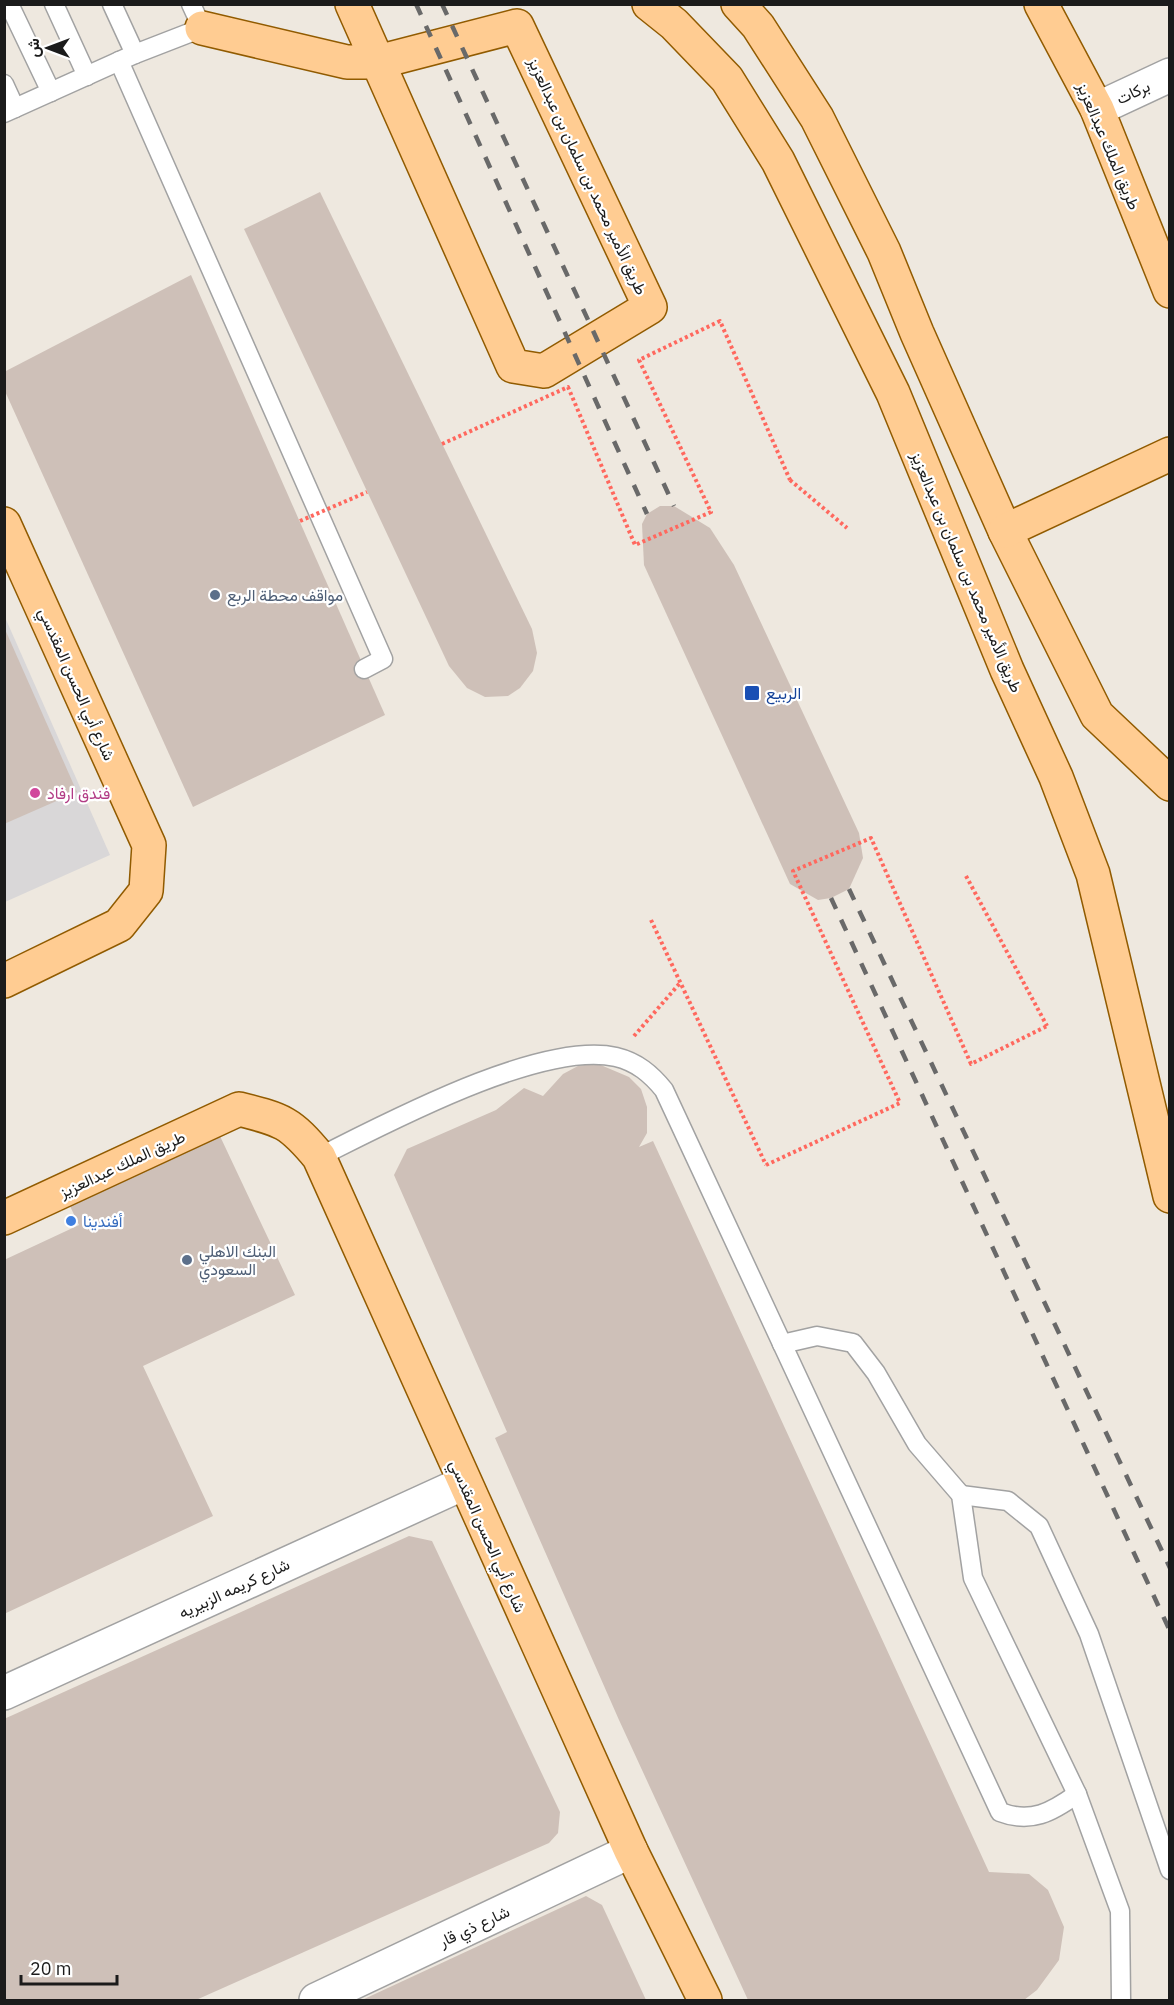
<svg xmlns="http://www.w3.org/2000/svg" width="1174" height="2005" viewBox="0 0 1174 2005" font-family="'IBM Plex Sans',Vazirmatn,sans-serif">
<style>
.residential{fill:#d9d7d8}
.building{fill:#cec0b8}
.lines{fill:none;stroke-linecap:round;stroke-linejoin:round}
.service-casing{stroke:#a2a2a2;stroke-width:21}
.minor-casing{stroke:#a2a2a2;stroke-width:36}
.primary-casing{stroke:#915b00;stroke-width:36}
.path{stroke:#ff685e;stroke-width:4;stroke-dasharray:3 3;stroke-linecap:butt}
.service{stroke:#fff;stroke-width:18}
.minor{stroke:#fff;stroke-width:33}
.primary{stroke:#ffcc92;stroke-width:33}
.rail{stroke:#696969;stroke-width:4.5;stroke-dasharray:12 12;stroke-linecap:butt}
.path-bridge{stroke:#ff685e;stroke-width:4;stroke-dasharray:3 3;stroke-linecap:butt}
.service-dot{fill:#5c6f8a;stroke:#fff;stroke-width:2}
.transit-dot{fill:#1a4fb4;stroke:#fff;stroke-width:2}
.hotel-dot{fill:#d1479c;stroke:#fff;stroke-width:2}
.shop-dot{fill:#3f7fe0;stroke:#fff;stroke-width:2}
.labels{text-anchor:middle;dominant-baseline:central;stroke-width:4.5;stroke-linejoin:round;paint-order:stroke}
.street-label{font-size:16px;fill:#1b1b1b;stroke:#fff}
.service-label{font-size:16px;fill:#4e5e75;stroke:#fff;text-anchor:start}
.transit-label{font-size:16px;fill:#164399;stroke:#fff;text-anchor:start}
.hotel-label{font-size:16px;fill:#b23c85;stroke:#fff;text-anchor:start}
.shop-label{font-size:16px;fill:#366cbe;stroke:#fff;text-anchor:start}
</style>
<rect width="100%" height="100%" fill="#eee8df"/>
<polygon class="residential" points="4,615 110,855 5,902 4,902"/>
<g class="building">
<polygon points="320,192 532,629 537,653 533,671 520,688 508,696 485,697 467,688 449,666 244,229"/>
<polygon points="191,275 385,715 193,807 4,389 4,372"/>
<polygon points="660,506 674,506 710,528 734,565 859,833 863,858 849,889 831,898 818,900 790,884 644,565 642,524 647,514"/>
<polygon points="4,627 77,792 4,824"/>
<polygon points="596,1063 629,1077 641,1089 647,1107 647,1133 639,1147 653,1141 989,1872 1029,1874 1048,1890 1064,1927 1059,1960 1037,1990 1024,2000 748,2000 619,1720 495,1438 507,1432 394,1175 407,1149 496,1110 524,1088 543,1096 563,1074 578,1066"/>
<polygon points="219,1134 295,1295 143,1366 213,1516 4,1614 4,1260 79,1225 69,1204"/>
<polygon points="409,1536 432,1541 560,1812 558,1833 549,1843 196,2000 4,2000 4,1719"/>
<polygon points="586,1896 602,1905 646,2000 362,2000"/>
</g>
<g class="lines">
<g class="service-casing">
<g id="service">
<polyline points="9,4 51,92"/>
<polyline points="54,4 87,76"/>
<polyline points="112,4 135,54"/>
<polyline points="119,61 383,659 364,669"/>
<polyline points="4,84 15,108"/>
<polyline points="4,113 135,54 202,28 191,4"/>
<path d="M 319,1157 C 387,1123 542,1040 616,1057 C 637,1062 651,1074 664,1090 L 1000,1812 C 1031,1824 1052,1812 1077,1794"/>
<polyline points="782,1344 817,1336 853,1343 876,1373 917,1444 961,1495 973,1578 1077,1794 1120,1911 1121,2000"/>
<polyline points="961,1495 1008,1501 1039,1526 1089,1634 1170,1870"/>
</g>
</g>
<g class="minor-casing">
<g id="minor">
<polyline points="1097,109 1170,75"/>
<polyline points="4,1693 464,1483"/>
<polyline points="316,2000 631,1851"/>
</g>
</g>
<g class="primary-casing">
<g id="primary">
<polyline points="649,4 674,24 727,79 778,161 893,393 1007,670 1056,777 1093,874 1170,1196"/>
<polyline points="738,4 758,26 817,118 884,252 917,333 1005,531 1097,715 1170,784"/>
<polyline points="1041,4 1097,109 1170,291"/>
<polyline points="202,28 347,62 378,62 517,26 650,307 544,371 513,366 352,4"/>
<polyline points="4,524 149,845 146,891 119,925 4,981"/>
<polyline points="1005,531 1170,454"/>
<path d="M 4,1218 L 239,1109 C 283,1120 290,1122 319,1157 L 631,1851 L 705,2000"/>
</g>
</g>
<g class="path">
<polyline points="790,480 847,528"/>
<polyline points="966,876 1047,1026"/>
<polyline points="651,920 766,1165"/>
<polyline points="634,1036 680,983"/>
</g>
<use href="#service" class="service"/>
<use href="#minor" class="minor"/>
<use href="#primary" class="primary"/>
<g class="rail">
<polyline points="416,4 647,514"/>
<polyline points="442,4 674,506"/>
<polyline points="849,889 1170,1568"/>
<polyline points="831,898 1170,1631"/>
</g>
<g class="path-bridge">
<polyline points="442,444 568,387 635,545 711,512 639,360 720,321 790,480"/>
<polyline points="300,521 367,492"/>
<polyline points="766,1165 900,1103 793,871 871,838 971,1064 1047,1026"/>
</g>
</g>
<g class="service-dot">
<circle cx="215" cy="595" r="6"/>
<circle cx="187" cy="1260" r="6"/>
</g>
<rect class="transit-dot" x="744" y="685" width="16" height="16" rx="3"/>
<circle class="hotel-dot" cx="35" cy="793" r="6"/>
<circle class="shop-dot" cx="71" cy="1221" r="6"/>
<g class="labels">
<g class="street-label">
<text transform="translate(1133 92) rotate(-25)">بركات</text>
<text transform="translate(1109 146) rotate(67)">طريق الملك عبدالعزيز</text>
<text transform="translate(588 176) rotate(65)">طريق الأمير محمد بن سلمان بن عبدالعزيز</text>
<text transform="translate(967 572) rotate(67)">طريق الأمير محمد بن سلمان بن عبدالعزيز</text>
<text transform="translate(77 684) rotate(66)">شارع أبي الحسن المقدسي</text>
<text transform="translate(122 1164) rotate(-25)">طريق الملك عبدالعزيز</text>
<text transform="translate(488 1536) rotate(66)">شارع أبي الحسن المقدسي</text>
<text transform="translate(234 1588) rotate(-25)">شارع كريمه الزبيريه</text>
<text transform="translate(474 1926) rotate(-25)">شارع ذي قار</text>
</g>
<g class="service-label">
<text x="227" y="595">مواقف محطة الربع</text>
<text x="199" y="1251">البنك الاهلي<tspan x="199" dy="18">السعودي</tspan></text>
</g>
<g class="transit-label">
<text x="766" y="693">الربيع</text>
</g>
<g class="hotel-label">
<text x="47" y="793">فندق ارفاد</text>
</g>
<g class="shop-label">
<text x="83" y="1221">أفندينا</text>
</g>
</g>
<rect width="1174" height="2005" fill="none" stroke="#1b1b1b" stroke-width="12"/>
<g transform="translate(48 48) rotate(270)" stroke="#ffffff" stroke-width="4.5" paint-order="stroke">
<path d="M0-4.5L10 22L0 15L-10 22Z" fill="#1b1b1b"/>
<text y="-9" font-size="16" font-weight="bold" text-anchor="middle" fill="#1b1b1b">ش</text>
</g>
<path d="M21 1975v9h96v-9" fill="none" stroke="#1b1b1b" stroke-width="3"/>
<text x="30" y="1975" font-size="18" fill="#1b1b1b" stroke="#ffffff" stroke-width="4.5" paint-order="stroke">20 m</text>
</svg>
